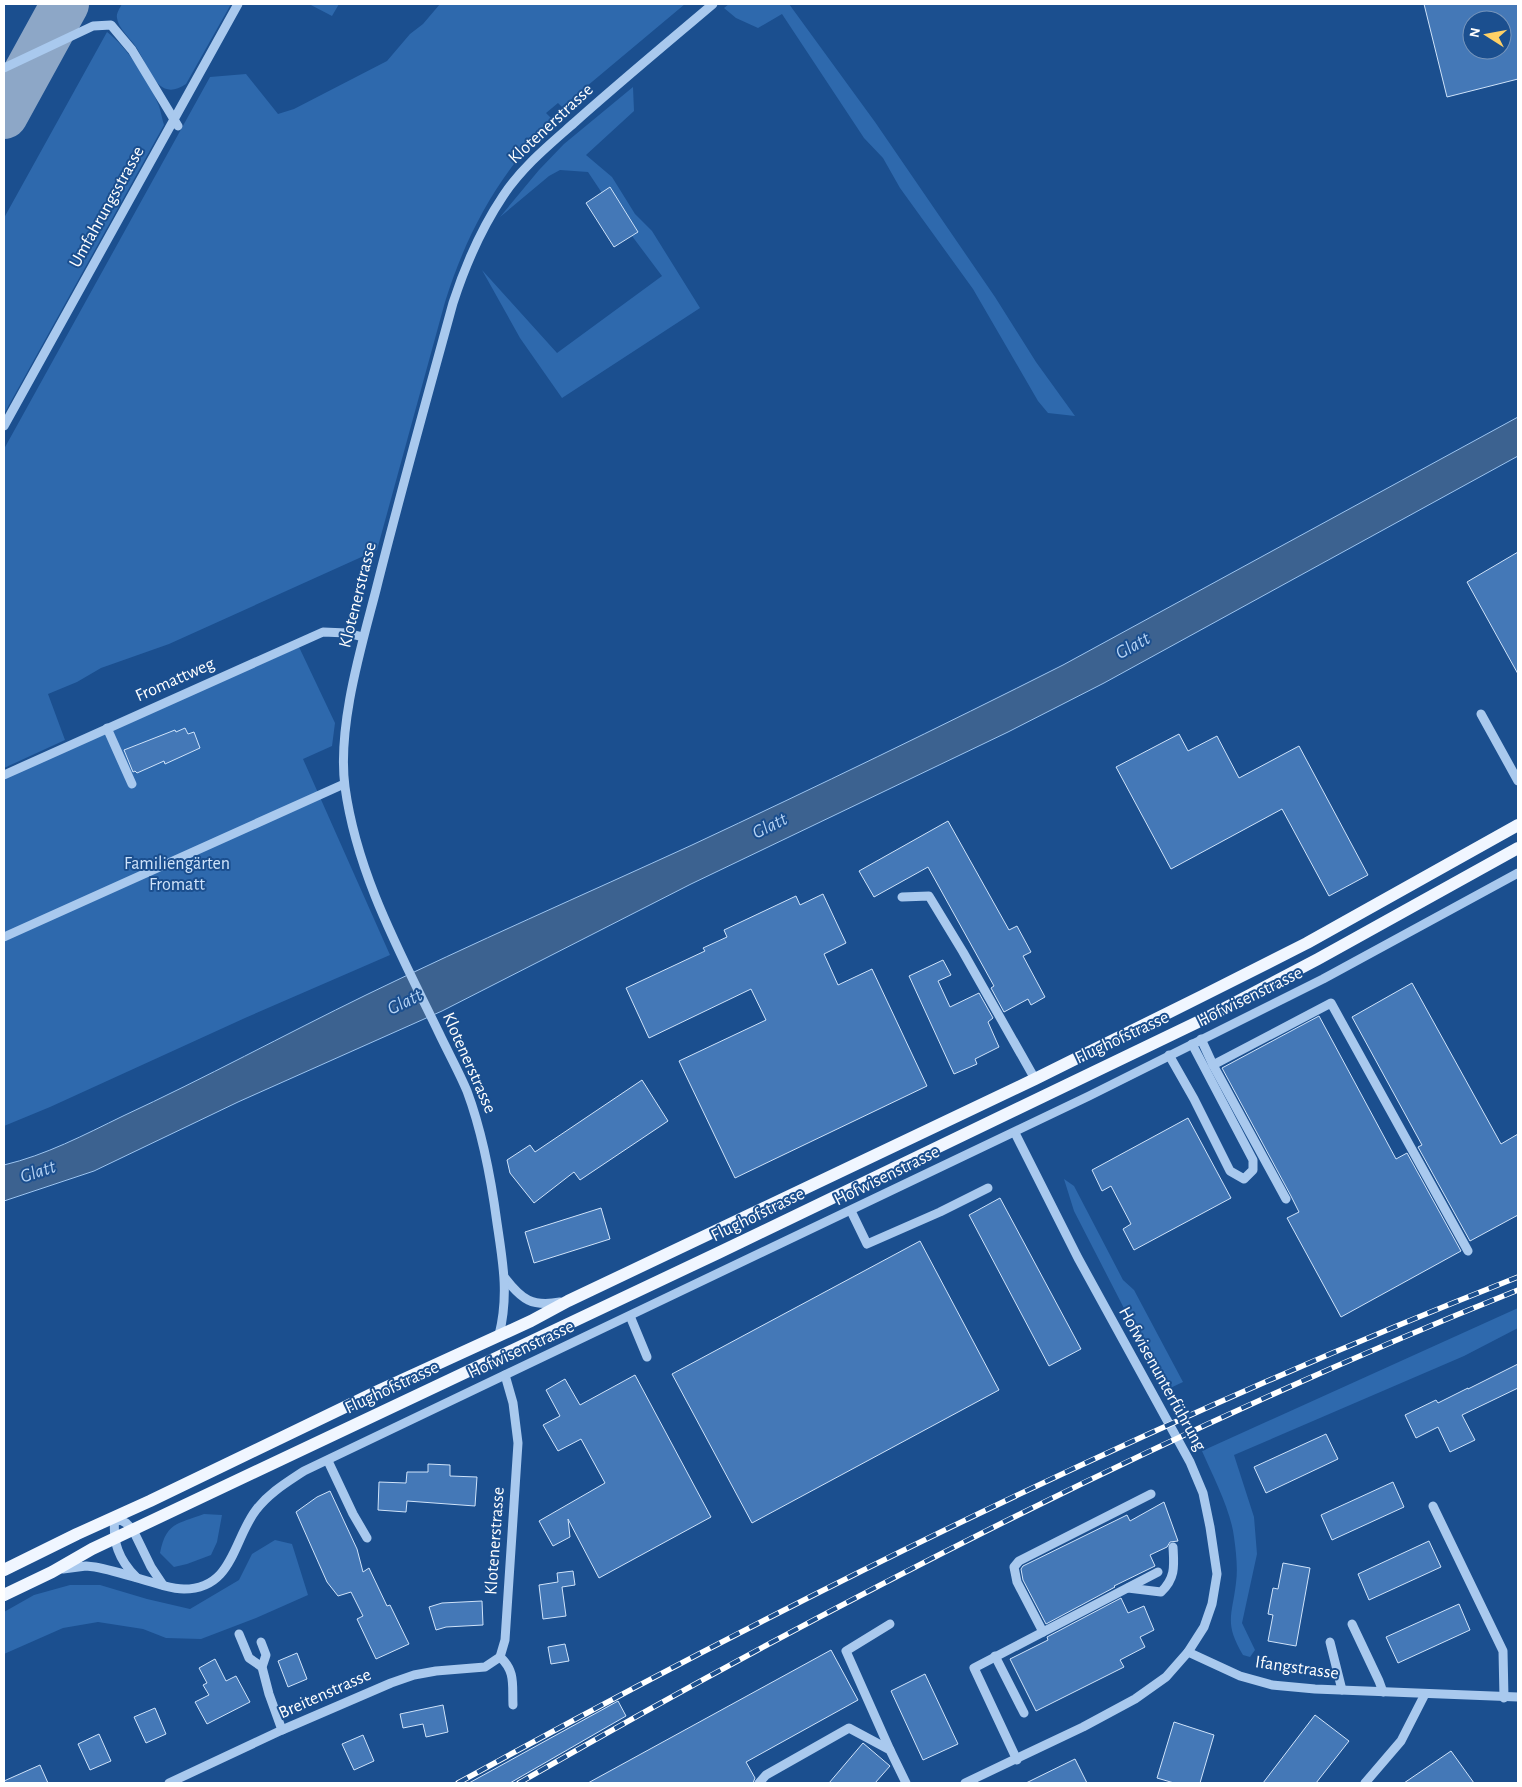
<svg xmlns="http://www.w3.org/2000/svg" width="1522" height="1787" viewBox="0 0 1522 1787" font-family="'Alegreya Sans',sans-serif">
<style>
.green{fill:#2e69ad}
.water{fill:#3c6290;stroke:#9cc4f0}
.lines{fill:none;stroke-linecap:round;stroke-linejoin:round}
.taxiway{stroke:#8da7c7;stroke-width:48}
.building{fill:#4478b7;stroke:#cfe3fa;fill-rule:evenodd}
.minor{stroke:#a9c9ee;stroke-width:9}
.major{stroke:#f0f6ff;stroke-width:12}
.rail-casing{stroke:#fff;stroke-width:5.5}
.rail{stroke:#1b4f8f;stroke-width:4;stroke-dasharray:11;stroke-linecap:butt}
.labels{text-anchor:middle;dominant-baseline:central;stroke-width:4;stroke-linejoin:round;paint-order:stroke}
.street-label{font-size:18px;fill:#fff;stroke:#1b4f8f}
.park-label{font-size:18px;fill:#cfe3fa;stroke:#1b4f8f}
.water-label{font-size:19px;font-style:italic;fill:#b5d3f5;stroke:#1b4f8f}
</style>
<rect width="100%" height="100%" fill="#1b4f8f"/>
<g class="green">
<path d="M 122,4 L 231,4 L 186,84 C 157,104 149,66 136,47 C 131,39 118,28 117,18 C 116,13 120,8 122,4 Z"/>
<polygon points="309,4 339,4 332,16"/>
<path d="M 440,4 L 685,4 L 562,107 L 558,103 L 546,113 L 552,119 C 499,175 468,229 445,302 L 377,550 L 169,644 L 101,668 L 77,682 L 48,694 L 65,740 L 4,768 L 4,449 L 210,77 L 246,74 L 278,114 L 294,109 L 387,61 L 410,34 L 423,24 Z"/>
<polygon points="729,4 789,4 875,122 995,297 1036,362 1075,416 1048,413 1038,401 973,289 900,188 883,158 864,138 782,14 758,28 736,18 724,8"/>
<path d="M 107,32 C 127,47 150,82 159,106 C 161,112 162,119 164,125 L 4,414 L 4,218 Z"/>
<polygon points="633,87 634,111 586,155 612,177 635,214 652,231 700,308 562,398 520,338 482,270 557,353 662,276 632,236 638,232 610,188 602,193 588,172 560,170 549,176 500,217 539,170 564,144"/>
<polygon points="299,647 335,723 332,746 303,759 390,955 245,1018 50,1107 4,1126 4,778"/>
<polygon points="1064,1179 1074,1186 1123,1280 1134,1290 1183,1382 1166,1390 1074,1211"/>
<path d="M 1518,1308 L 1518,1328 L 1464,1356 L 1234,1455 L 1254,1517 L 1257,1554 L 1242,1623 L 1255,1650 L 1250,1657 L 1243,1655 C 1224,1623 1232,1616 1236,1583 C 1238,1569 1236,1551 1234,1537 C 1231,1511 1213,1476 1202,1451 Z"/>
<path d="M 204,1514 L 222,1515 L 217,1542 L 211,1555 L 187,1564 L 174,1567 L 160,1553 C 166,1522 178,1524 204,1514 Z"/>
<polygon points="275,1540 292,1544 308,1595 256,1618 201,1639 166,1638 143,1629 98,1622 63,1628 4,1654 4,1612 34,1595 70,1585 100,1585 147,1599 190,1609 239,1580 252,1554"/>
</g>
<path class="water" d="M 1518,417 L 1518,456 L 1104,683 L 1008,732 L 691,884 L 442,1011 L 238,1102 L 94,1171 L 4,1201 L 4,1165 C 46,1155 84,1135 123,1116 C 205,1078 284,1035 366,995 C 473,943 583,895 692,845 C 816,787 940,727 1063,665 Z"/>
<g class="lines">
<polyline class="taxiway" points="4,115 65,4"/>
</g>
<g class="building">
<path d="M 1424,4 L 1518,4 L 1518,79 L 1447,97 ZM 1472,20 L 1502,20 L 1502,50 L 1472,50 Z"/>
<polygon points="610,187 638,232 614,247 586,203"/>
<polygon points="1518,552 1518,674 1467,582"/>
<polygon points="185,728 188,734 194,732 200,748 165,764 164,761 137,773 135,771 133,772 124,750 175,730 176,732"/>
<polygon points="1179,734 1188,751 1217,736 1239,778 1299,746 1368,875 1329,896 1282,809 1171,869 1116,767"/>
<polygon points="948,821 1009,930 1017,926 1031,952 1023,956 1045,997 1031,1005 1028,999 1004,1012 991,988 994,986 928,867 874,897 859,871"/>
<polygon points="823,894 846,943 824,954 838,985 872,969 927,1086 735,1178 679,1061 766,1020 751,989 649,1038 626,988 705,951 703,948 727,937 724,930 796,896 800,905"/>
<polygon points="943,960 951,975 938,981 950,1007 979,993 993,1018 988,1022 999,1047 975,1059 977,1064 954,1074 909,976"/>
<polygon points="1412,983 1501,1144 1518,1134 1518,1215 1470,1241 1418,1147 1422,1145 1352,1017"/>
<polygon points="1319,1016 1396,1159 1407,1153 1461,1251 1341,1317 1287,1218 1299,1212 1291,1196 1222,1068"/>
<polygon points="642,1080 668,1121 580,1180 574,1172 534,1203 510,1173 507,1160 530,1145 535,1152"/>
<polygon points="1188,1118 1231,1198 1134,1250 1123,1229 1131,1224 1111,1186 1102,1191 1092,1170"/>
<polygon points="1000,1198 1081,1349 1049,1366 969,1215"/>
<polygon points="601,1208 610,1239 534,1263 525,1232"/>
<polygon points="920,1241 999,1390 752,1523 672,1374"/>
<polygon points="1518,1364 1518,1388 1462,1415 1475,1440 1450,1452 1438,1427 1416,1438 1405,1415 1436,1400 1438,1403 1468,1388 1468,1389"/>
<polygon points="635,1375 711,1517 599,1578 568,1519 570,1537 553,1546 539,1521 605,1483 581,1439 558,1451 543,1425 560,1416 546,1390 565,1379 580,1405"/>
<polygon points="1326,1434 1338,1459 1266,1493 1254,1467"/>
<polygon points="428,1464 450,1465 450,1476 477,1477 475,1506 407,1501 406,1512 378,1510 379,1482 406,1483 407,1472 428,1472"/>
<polygon points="1393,1482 1404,1507 1332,1540 1321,1515"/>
<polygon points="330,1491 357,1549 363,1572 369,1568 387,1606 390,1605 409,1644 376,1659 357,1619 363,1616 351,1592 338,1596 327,1582 296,1512 317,1497"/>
<polygon points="1164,1502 1178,1541 1170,1542 1167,1547 1150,1555 1155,1566 1114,1586 1115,1587 1046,1624 1023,1580 1021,1569 1023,1566 1127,1515 1130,1521"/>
<polygon points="1429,1541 1441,1567 1369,1600 1358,1574"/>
<polygon points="1283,1563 1310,1568 1296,1646 1268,1641 1273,1615 1268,1614 1273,1588 1278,1589"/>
<polygon points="573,1571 575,1585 562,1587 566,1616 543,1619 539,1585 558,1582 557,1573"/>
<polygon points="1121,1598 1128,1613 1144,1606 1154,1630 1140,1637 1145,1647 1120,1660 1124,1667 1036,1711 1010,1659 1048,1640 1047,1637"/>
<polygon points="482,1601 483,1625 446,1627 436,1630 429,1607 442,1603"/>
<polygon points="1459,1604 1470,1630 1398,1663 1386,1637"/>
<polygon points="565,1644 569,1661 551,1664 548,1647"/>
<polygon points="831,1650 858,1700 746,1762 755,1778 753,1783 588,1783"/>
<polygon points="297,1653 307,1679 288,1687 278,1661"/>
<polygon points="215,1659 226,1681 236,1676 250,1702 207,1724 195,1702 209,1695 203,1685 207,1683 199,1668"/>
<polygon points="925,1674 958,1744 923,1760 891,1691"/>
<polygon points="618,1701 626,1716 510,1783 469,1783"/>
<polygon points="443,1705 448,1732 426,1737 423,1724 403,1728 400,1714"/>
<polygon points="155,1708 166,1734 146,1743 134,1717"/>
<polygon points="1315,1715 1349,1741 1316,1783 1263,1783"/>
<polygon points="1174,1722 1214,1735 1200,1783 1174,1783 1157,1778"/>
<polygon points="99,1734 111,1761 90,1770 78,1744"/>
<polygon points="363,1735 374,1761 354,1770 342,1744"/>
<polygon points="863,1743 890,1766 875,1783 829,1783"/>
<polygon points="1451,1751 1474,1783 1404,1783"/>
<polygon points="1075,1759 1087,1783 1026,1783"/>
<polygon points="40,1765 48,1783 4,1783 4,1781"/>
</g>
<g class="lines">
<g class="minor">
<polyline points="4,68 93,26 111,25 132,50 178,126"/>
<polyline points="4,426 238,4"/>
<polyline points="1481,714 1518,781"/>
<polyline points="107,728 132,784"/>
<polyline points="4,775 323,632 347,633 363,637"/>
<polyline points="902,897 929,896 963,952 1035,1079"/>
<polyline points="4,937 344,784"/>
<polyline points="1201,1039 1213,1065 1286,1199"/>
<polyline points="1169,1055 1194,1099 1230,1171 1244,1179 1253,1170 1253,1160 1192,1044"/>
<polyline points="1213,1065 1331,1003 1468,1251"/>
<polyline points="851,1211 867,1244 940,1212 988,1188"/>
<path d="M 505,1278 C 522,1300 532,1307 560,1302"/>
<polyline points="630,1316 647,1357"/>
<path d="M 499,1335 C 509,1295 503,1263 497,1223 C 491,1178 483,1134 467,1091 C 459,1072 448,1052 439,1033 C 401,954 357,875 345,787 C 337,727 361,648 376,590 C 400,494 427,398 453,303 C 465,266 481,229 503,196 C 522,167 549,145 574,123 C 620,82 667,43 713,4"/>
<polyline points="328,1461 353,1514 367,1538"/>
<polyline points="1433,1506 1503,1651 1504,1698"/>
<path d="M 63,1569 L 86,1566 L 95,1567 C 117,1571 139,1579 161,1585 C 169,1587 176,1589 184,1589 C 233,1589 233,1540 256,1510 C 269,1493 286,1483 304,1471 L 1089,1096 L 1323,979 L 1518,873"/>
<path d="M 136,1577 C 119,1560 112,1542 115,1517 L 126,1523 L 133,1530 L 151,1567 L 163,1585"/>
<path d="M 1128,1588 L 1161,1592 C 1176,1578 1174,1565 1173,1547"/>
<polyline points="890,1624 846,1651 890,1750"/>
<polyline points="1352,1624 1379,1681 1383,1692"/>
<polyline points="1043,1632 1017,1582 1014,1567 1019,1561 1151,1494"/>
<polyline points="239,1634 249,1658 262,1667"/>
<polyline points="261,1642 266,1655 262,1667 269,1694 282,1730"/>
<polyline points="1330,1642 1342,1690"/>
<polyline points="1188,1652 1240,1676 1272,1685 1315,1689 1518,1697"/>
<polyline points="995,1656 1024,1713"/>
<polyline points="500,1657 505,1640 518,1443 513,1403 505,1375"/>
<path d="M 500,1657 C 516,1671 512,1686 513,1705"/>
<polyline points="1017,1760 974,1668 1158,1572"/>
<polyline points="169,1783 282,1730 391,1683 414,1675 436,1671 485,1667 500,1657"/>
<polyline points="759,1783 766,1775 849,1728 890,1750 906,1783"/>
<polyline points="965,1783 1083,1727 1135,1699 1166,1677 1188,1652 1204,1627 1212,1604 1217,1574 1210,1527 1203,1493 1190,1462 1078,1258 1015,1133"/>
<polyline points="1365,1783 1401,1741 1425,1694"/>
</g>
<g class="major">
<polyline points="4,1570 77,1534 150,1501 376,1392 531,1321 568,1301 1035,1079 1202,996 1307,943 1518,825"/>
<polyline points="4,1595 52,1572 92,1549 718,1253 1206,1018 1318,959 1518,848"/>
</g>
<g class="rail-casing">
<g id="rail">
<path d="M 458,1783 C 801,1594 1154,1420 1518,1277"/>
<path d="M 519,1783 C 841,1598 1173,1428 1518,1290"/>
</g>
</g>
<use href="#rail" class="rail"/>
</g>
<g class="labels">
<g class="street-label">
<text transform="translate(551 124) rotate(-43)">Klotenerstrasse</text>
<text transform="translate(107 207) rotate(-61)">Umfahrungsstrasse</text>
<text transform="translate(358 595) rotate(-76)">Klotenerstrasse</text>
<text transform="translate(175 680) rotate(-24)">Fromattweg</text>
<text transform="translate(1250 997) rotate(-26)">Hofwisenstrasse</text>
<text transform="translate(1122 1038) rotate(-25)">Flughofstrasse</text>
<text transform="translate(469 1063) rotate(66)">Klotenerstrasse</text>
<text transform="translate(887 1176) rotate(-26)">Hofwisenstrasse</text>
<text transform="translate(758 1215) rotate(-26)">Flughofstrasse</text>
<text transform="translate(521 1350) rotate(-25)">Hofwisenstrasse</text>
<text transform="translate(1162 1379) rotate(61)">Hofwisenunterführung</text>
<text transform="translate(392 1388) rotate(-25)">Flughofstrasse</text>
<text transform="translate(495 1541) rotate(-86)">Klotenerstrasse</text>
<text transform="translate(1297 1668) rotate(8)">Ifangstrasse</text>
<text transform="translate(325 1694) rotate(-24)">Breitenstrasse</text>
</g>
<g class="park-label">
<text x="177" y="864">Familiengärten<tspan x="177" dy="21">Fromatt</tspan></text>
</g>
<g class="water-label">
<text transform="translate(1133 646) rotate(-29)">Glatt</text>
<text transform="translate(770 826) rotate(-26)">Glatt</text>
<text transform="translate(405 1002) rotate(-26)">Glatt</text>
<text transform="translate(38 1172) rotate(-18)">Glatt</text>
</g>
</g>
<rect width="1522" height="1787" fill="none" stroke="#ffffff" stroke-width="10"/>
<g transform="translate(1487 35) rotate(281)"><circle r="24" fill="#1b4f8f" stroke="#7695bc"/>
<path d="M0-4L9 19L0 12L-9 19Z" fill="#ffd166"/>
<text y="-8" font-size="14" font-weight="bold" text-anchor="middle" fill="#ffffff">N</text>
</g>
</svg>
